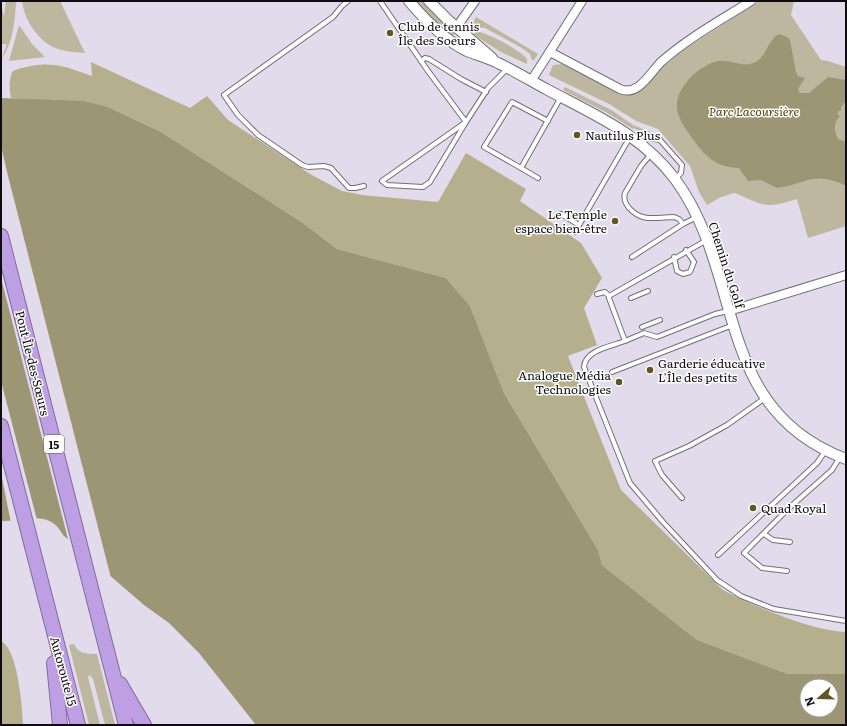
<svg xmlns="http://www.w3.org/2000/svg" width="847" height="726" viewBox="0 0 847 726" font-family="Literata,serif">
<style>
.green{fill:#bcb79e}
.forest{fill:#b6af8e}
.water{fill:#9d9675;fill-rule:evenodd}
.pier{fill:#e2dbec}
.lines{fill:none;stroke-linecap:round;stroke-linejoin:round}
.service-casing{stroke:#736d7b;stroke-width:6}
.minor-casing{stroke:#736d7b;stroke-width:10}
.tertiary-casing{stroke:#736d7b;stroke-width:12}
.motorway-casing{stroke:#806c9a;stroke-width:16}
.service{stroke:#fff;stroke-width:4}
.minor{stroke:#fff;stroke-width:8}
.tertiary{stroke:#fff;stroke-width:10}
.motorway{stroke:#be9fe4;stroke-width:14}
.poi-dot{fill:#625723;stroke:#fff;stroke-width:1.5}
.labels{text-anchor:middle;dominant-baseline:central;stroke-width:3;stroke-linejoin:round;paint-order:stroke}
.shield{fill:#fff;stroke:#565558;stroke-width:1}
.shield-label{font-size:11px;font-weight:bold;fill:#0e0c11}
.poi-label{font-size:12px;fill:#0e0c11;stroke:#fff;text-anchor:start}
.park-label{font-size:12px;font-style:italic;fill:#514507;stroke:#fff}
.street-label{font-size:12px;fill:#0e0c11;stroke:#fff}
</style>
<rect width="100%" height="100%" fill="#e2dbec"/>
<g class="green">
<path d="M 6,1 L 16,1 C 15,21 13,43 1,60 L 7,44 L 1,44 L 1,3 L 4,17 Z"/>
<path d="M 22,1 L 60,1 L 85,53 C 76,52 64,52 55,48 C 38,41 24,19 22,1 Z"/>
<polygon points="415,1 422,1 455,33 453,36 435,21"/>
<path d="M 759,1 L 794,1 L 791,15 L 821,60 L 828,61 L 846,67 L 846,226 L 808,238 L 797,199 C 765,209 765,206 735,193 L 721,197 L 707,205 L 699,192 L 690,166 L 658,129 L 636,121 L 609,104 L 549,75 L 553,65 L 562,64 L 622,94 L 634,94 L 642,90 L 659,70 L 683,50 Z"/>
<polygon points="476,17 538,54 534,60 532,60 530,54 522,48 485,28 473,27 472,24"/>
<polygon points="19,25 32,44 45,57 9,61"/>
<path d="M 474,31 C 483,30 522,51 527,59 L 527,64 L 501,52 L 474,35 Z"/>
<polygon points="565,87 613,111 633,125 658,135 636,132 637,130 634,128 633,129 611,115 563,90"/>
<path d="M 74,644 C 78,654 87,654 97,654 L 115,725 L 105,725 L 93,679 L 90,675 L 88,677 L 100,725 L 89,725 L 69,645 Z"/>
</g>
<g class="forest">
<path d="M 91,62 L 190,108 L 207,96 L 228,120 L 310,174 L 342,191 L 362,195 L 438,202 L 466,153 L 526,189 L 520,201 L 581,243 L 602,278 L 584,308 L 597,345 L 568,356 L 621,490 L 723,590 C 753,606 813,631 846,632 L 846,674 L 788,674 L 697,640 L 602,565 L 598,550 L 504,393 L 470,306 L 446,278 L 337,249 L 303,223 L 161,132 L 108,107 L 11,98 C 9,89 9,81 12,72 L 15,70 C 50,60 60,65 92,76 Z"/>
<path d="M 1,641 C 18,649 22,707 23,725 L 1,725 Z"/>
</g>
<g class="water">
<path d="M 779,34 L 787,37 L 790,40 L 796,72 L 798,76 L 805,78 L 798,89 L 800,93 L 809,93 L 828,77 L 846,80 L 846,101 L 841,107 L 841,111 L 838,111 L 838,115 L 840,116 C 833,122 834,131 838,139 L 846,142 L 846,186 C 814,170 807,184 777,188 L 761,180 L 748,181 L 739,168 C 715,167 706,157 692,138 C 675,115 670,102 689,79 C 696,71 707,64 717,61 C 728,59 741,66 750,64 C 767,61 766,40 779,34 Z"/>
<path d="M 1,98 L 83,101 L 108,107 L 161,132 L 303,223 L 337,249 L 446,278 L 470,306 L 504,393 L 598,550 L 602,565 L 697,640 L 788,674 L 846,674 L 846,725 L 256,725 L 199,653 L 169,623 L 144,605 L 63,535 C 49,508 24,522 1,521 ZM 807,686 L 831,686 L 831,710 L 807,710 Z"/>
</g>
<g class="pier">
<polygon points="1,146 8,176 111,578 69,543 1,278"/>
<polygon points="1,381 37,520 11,523 1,473"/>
</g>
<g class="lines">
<g class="service-casing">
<g id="service">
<polyline points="348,1 342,6 333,17 224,95 238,115 258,135 302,165 308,167 324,166 331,168 349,188 355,188 364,186"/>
<polyline points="380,1 428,71 466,122 488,88 508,68"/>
<polyline points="421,61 425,58 429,59 461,79 486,92"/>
<polyline points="548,121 512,102 484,147 521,168 561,97"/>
<polygon points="466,122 430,182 423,187 387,185 382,181"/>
<polyline points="640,143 648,138 660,140 682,165 681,173 675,179"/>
<path d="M 651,154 L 641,166 L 625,193 C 623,199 625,203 629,208 C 643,223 655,217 674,217 L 679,219 L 683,224 L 697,217"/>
<polyline points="521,168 538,178"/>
<polyline points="561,214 579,225"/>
<polyline points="575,232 630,137"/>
<polyline points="707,240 609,296 609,298 625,341 644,333 657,337 715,314 728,311"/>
<polyline points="632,257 683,224"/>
<polyline points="674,257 677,271 683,274 690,272 694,262 686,250"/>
<polyline points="597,294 605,292 609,296"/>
<polyline points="631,298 648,291"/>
<polyline points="642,327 660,320"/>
<path d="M 625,341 C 612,346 585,350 584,367 L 630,483 L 663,522 L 717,580 L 741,596 L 774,609 L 846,621"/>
<polyline points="612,372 733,325"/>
<polyline points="682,498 662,475 655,461 689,446 727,425 765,398"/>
<polyline points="764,534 773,540 790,542"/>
<polyline points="718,555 817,463 826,450"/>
<polyline points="787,571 762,568 744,553 789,508 832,470 840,457"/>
</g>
</g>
<g class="minor-casing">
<g id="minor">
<polyline points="456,28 475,1"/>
<path d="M 550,52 L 620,89 C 638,97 650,73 661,62 C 688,38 721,20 751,1"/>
<polyline points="531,81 582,1"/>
<polyline points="729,311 846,275"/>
</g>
</g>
<g class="tertiary-casing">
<g id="tertiary">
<path d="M 409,1 C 425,20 444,40 467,51 C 477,55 488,58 498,63 C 515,71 531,81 548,90 C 595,115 642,135 675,179 C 746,275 712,409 846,459"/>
<polyline points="429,1 448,20 492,58"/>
</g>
</g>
<g class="motorway-casing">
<g id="motorway">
<polyline points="1,236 126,725"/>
<polyline points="1,426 78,725"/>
<polyline points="54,663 60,725"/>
<polyline points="120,684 144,725"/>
</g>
</g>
<use href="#service" class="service"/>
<use href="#minor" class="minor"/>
<use href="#tertiary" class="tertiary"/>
<use href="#motorway" class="motorway"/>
</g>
<g class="poi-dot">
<circle cx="390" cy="33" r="4"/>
<circle cx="577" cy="135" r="4"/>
<circle cx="615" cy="221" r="4"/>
<circle cx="650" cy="370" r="4"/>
<circle cx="619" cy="382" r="4"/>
<circle cx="753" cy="508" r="4"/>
</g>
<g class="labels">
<rect class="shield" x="44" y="435" width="20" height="18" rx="3"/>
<g class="shield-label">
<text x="54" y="444">15</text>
</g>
<g class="poi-label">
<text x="398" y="26">Club de tennis<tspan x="398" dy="14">Île des Soeurs</tspan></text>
<text x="585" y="135">Nautilus Plus</text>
<text x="607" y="214" text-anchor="end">Le Temple<tspan x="607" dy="14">espace bien-être</tspan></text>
<text x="658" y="363">Garderie éducative<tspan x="658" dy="14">L'Île des petits</tspan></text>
<text x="611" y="375" text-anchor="end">Analogue Média<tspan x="611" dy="14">Technologies</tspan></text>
<text x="761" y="508">Quad Royal</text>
</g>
<g class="park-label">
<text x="754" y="111">Parc Lacoursière</text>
</g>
<g class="street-label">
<text transform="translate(727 265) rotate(72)">Chemin du Golf</text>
<text transform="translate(33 363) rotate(76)">Pont Île-des-Sœurs</text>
<text transform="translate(64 671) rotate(75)">Autoroute 15</text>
</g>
</g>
<rect width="847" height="726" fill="none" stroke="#0e0c11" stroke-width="4"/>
<g transform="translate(819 698) rotate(250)"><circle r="19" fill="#ffffff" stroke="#9f9ea0"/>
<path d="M0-3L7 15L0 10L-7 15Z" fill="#625723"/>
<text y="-6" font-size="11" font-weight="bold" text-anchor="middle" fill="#0e0c11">N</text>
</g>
</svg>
